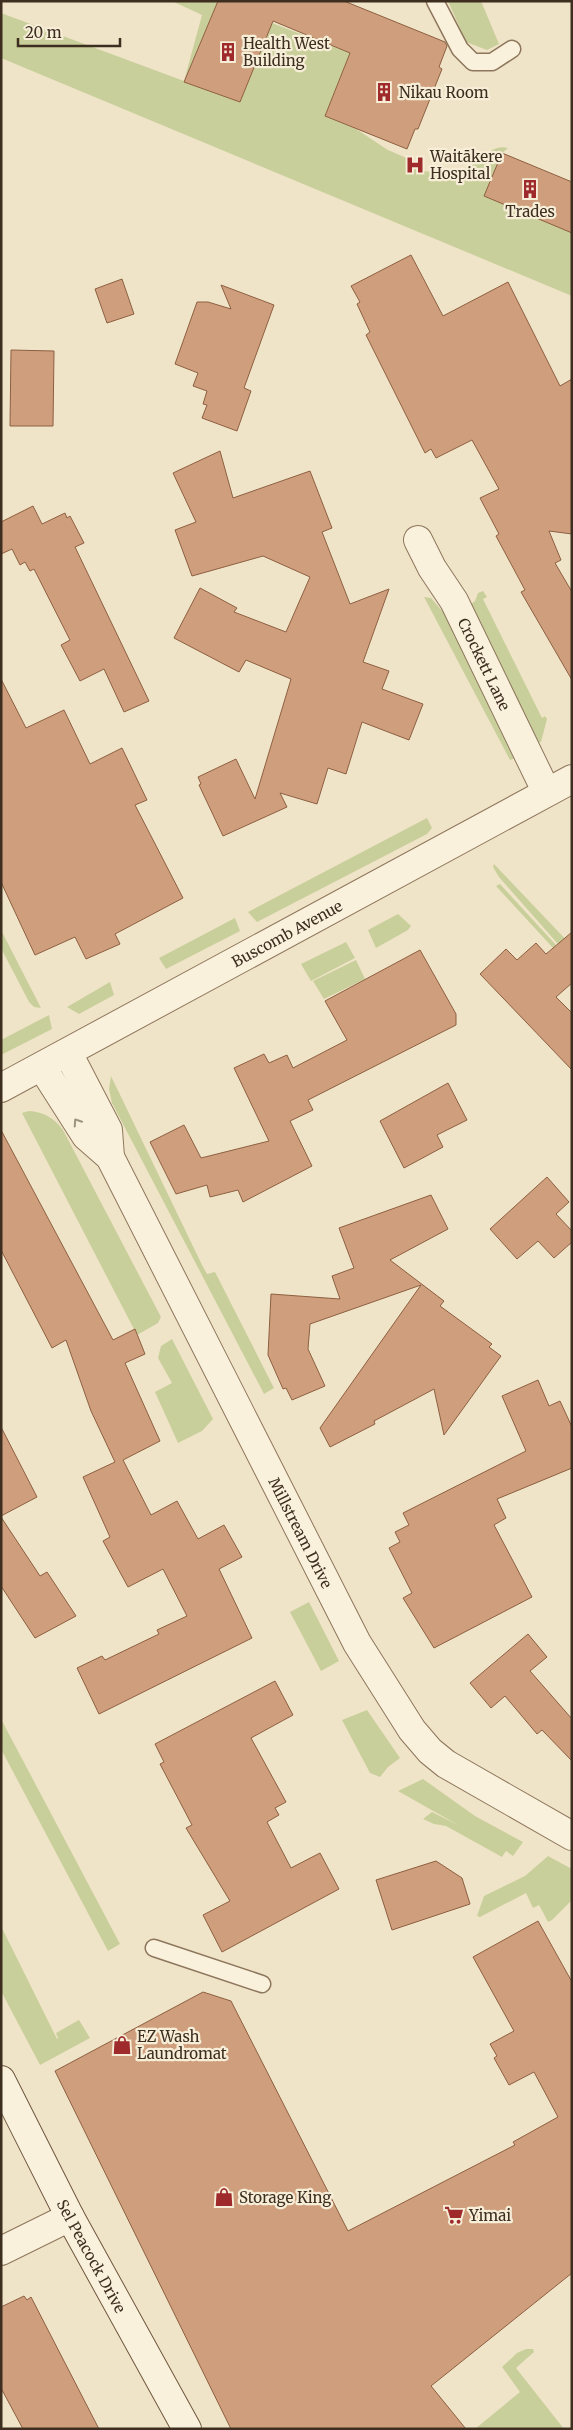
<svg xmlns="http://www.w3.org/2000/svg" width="573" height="2430" viewBox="0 0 573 2430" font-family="Merriweather,serif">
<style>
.green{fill:#c9cf9b}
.building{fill:#cf9f7d;stroke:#8d5f41}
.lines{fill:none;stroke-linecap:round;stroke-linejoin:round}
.service-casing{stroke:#8d765c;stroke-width:19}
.minor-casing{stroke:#8d765c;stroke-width:30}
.secondary-casing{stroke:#6f573f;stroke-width:30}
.service{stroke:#faf1dc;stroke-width:16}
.minor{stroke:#faf1dc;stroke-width:28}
.secondary{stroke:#faf1dc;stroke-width:28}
.oneway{stroke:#9c907e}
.labels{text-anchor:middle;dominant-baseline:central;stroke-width:4.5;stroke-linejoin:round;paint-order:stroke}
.poi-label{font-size:15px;fill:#3d2e20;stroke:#f7eed8;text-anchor:start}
.street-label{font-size:15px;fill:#3d2e20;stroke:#f7eed8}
</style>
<rect width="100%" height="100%" fill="#f0e4c8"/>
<g class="green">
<path d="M 172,1 L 218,1 L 184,81 L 240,102 L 272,23 L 350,53 L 325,116 L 356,129 L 388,150 L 411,160 L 413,168 C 432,175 456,174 474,164 C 486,157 492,144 508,148 L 502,153 L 572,233 L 572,296 L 1,58 L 1,13 L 184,81 L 202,15 Z"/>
<polygon points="448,1 481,1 499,44 487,50 466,42"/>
<polygon points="483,591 487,597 483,599 542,718 545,716 547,719 541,742 537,743 472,608 471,604 475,601 478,593"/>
<polygon points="424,597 431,598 449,619 516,758 510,760"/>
<polygon points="427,818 432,828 427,834 257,922 248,912"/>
<polygon points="494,864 572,946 561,942 558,944 499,877 493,867"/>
<polygon points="500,884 556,945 553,948 496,886"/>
<polygon points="398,914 411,926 408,930 376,948 368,930"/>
<polygon points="235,918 240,931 166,969 159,958"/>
<polygon points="1,930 41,1008 34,1007 29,1002 1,948"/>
<polygon points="346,942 355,958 311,981 301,964"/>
<polygon points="356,960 365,979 324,999 313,981"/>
<polygon points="110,982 114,995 79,1014 67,1007"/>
<polygon points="49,1015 52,1029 1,1055 1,1040"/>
<polygon points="111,1076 202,1265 207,1274 215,1272 274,1388 264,1394 112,1103 109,1089"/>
<path d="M 29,1111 C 44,1112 54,1118 63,1130 L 161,1317 L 158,1323 L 137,1335 L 22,1113 Z"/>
<polygon points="172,1339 213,1419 202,1431 178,1443 155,1392 172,1383 158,1358 161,1346"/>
<polygon points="309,1602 339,1661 321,1671 290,1612"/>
<polygon points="367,1710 400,1758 388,1767 380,1777 370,1773 342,1720"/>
<polygon points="1,1719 120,1944 108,1951 1,1749"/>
<polygon points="423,1779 475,1816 523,1842 513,1856 506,1851 502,1857 446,1826 434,1824 423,1819 432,1812 458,1825 398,1791"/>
<polygon points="548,1856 572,1869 572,1900 552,1920 548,1922 539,1905 533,1908 526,1893 480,1917 477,1916 484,1896 525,1876"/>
<polygon points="1,1926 57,2039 58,2038 56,2033 79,2020 90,2038 40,2065 1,1991"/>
<polygon points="526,2349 533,2349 534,2352 516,2368 564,2429 475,2429 520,2392 502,2367 517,2353"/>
</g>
<g class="building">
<polygon points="218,1 344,1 445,42 447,46 439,67 442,69 418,129 415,129 407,149 325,116 350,53 273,21 240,102 184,82"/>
<polygon points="502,153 572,182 572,233 484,196"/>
<polygon points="411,255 443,316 508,282 560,386 572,379 572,534 549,531 561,560 555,563 572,592 572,680 521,592 525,590 496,536 499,534 480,498 499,489 472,440 436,458 431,449 425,453 366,335 370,332 357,304 360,302 351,286"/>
<polygon points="122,279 134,314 107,323 95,289"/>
<polygon points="221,285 274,305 244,388 251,391 237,431 202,418 207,405 203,404 207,391 193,386 198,373 175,364 197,302 208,302 231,309"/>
<polygon points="11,350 54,351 53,426 10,426"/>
<polygon points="220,451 233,498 310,471 332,528 322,532 350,604 389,589 363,662 389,671 382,689 423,704 409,740 362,722 346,774 328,768 317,804 280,793 287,807 223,836 199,785 201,784 198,777 236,759 255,799 291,679 246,660 239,672 174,638 200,588 237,608 234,612 286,632 310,577 263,556 192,576 175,530 196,522 173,473"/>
<polygon points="33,506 42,524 65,513 67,518 70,516 84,543 75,547 149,701 124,712 104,669 80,681 61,645 70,640 34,569 30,571 25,562 20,565 12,549 1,554 1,522"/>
<polygon points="1,679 26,728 64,710 90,764 122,748 147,800 135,805 183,898 115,934 120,944 86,959 75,937 35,955 1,882"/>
<polygon points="572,932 572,983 556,997 572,1013 572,1070 480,974 506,949 517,960 536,943 546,954"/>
<polygon points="420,950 456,1014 456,1025 308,1100 313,1110 290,1121 312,1166 243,1202 238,1190 210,1197 207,1185 176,1194 150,1142 184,1125 201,1158 269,1141 234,1068 264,1054 269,1063 287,1055 293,1068 347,1040 325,1001"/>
<polygon points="448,1083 467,1120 437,1135 443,1147 404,1168 380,1121"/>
<polygon points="1,1130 113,1340 135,1329 145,1354 125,1363 160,1441 123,1460 151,1515 177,1501 198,1539 224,1525 242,1557 219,1569 252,1638 99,1714 77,1668 102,1656 105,1660 159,1634 157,1630 187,1616 163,1569 128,1587 103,1541 110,1537 83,1477 115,1462 91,1411 66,1340 52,1348 1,1250"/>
<polygon points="547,1177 569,1202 556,1214 572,1231 572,1242 554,1258 538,1241 517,1259 490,1229"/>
<polygon points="431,1195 448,1229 390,1260 444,1301 440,1306 492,1344 489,1347 501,1356 444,1435 434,1389 374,1421 375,1424 330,1447 320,1428 421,1285 310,1324 308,1349 325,1386 292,1400 286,1388 283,1389 268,1355 271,1294 340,1299 332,1276 354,1268 339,1228"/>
<polygon points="538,1380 549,1406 560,1401 572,1427 572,1468 497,1499 506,1518 494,1525 532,1597 434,1648 403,1598 412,1593 389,1548 400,1542 395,1532 409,1525 403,1513 526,1451 502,1396"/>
<polygon points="1,1427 37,1497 1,1516"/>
<polygon points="1,1517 40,1576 47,1572 76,1616 35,1638 1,1586"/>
<polygon points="528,1634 547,1657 530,1671 572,1719 572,1761 542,1730 537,1734 505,1696 491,1708 470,1683"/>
<polygon points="275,1681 293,1715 251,1738 286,1802 275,1808 279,1815 267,1822 291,1868 320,1853 339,1889 222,1952 203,1915 230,1901 186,1828 192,1825 160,1764 164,1762 155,1744"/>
<polygon points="436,1861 462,1878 470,1904 392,1930 376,1880"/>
<polygon points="538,1921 572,1982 572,2273 431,2386 466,2429 231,2429 55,2071 203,1992 231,2001 348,2231 515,2145 513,2142 558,2117 534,2072 509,2085 494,2058 497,2056 490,2044 514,2031 473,1957"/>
<polygon points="24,2296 27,2300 31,2297 99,2429 23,2429 1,2388 1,2307"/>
</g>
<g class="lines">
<g class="service-casing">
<g id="service">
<polyline points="435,1 460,49 473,62 492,62 512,49"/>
<polyline points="154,1948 262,1984"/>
</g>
</g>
<g class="minor-casing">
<g id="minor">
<path id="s1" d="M 418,540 L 432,568 L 454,601 L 546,791"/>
<polyline points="68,1053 108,1130 110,1157"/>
<path id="s2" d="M 42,1067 L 86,1136 L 110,1157 L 357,1643 L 412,1730 L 430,1751 L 446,1764 L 572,1836"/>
<path id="s3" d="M 1,1088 L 572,779"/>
<polyline points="1,2251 70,2217"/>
</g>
</g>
<g class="secondary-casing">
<g id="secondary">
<path id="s4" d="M 1,2080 L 70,2217 L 187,2429"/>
</g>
</g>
<use href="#service" class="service"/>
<use href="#minor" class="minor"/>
<use href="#secondary" class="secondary"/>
</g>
<defs><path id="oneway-chevron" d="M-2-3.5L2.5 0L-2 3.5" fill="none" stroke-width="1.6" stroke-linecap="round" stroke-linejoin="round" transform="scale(1.25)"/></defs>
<use class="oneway" href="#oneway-chevron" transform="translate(77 1122) rotate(-123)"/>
<defs>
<g id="building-bare" transform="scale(1.5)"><path d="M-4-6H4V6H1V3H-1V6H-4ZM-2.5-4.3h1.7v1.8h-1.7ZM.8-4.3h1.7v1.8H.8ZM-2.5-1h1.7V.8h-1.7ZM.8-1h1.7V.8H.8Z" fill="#9e2a2b" stroke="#f7eed8" stroke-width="2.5" paint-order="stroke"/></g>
<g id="hospital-bare" transform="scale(1.5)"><path d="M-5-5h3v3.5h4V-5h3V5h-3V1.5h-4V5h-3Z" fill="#9e2a2b" stroke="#f7eed8" stroke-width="2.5" paint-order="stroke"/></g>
<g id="shop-bare" transform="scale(1.5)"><path d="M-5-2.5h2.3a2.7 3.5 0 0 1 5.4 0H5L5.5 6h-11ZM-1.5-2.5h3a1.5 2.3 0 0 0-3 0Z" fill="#9e2a2b" stroke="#f7eed8" stroke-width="2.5" paint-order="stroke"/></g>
<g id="supermarket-bare" transform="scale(1.5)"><path d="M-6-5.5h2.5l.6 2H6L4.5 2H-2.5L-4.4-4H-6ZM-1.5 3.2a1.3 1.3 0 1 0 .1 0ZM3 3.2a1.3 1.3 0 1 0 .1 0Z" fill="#9e2a2b" stroke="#f7eed8" stroke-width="2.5" paint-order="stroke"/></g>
</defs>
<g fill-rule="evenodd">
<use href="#building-bare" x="228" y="52"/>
<use href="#building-bare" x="384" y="92"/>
<use href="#hospital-bare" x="415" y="165"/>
<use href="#building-bare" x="530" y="189"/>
<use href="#shop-bare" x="122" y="2045"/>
<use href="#shop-bare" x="224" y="2197"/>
<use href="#supermarket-bare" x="454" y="2215"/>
</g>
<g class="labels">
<g class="poi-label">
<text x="243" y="43">Health West<tspan x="243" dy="17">Building</tspan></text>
<text x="399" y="92">Nikau Room</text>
<text x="430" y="156">Waitākere<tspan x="430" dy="17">Hospital</tspan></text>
<text x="530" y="211" text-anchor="middle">Trades</text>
<text x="137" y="2036">EZ Wash<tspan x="137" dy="17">Laundromat</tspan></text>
<text x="239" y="2197">Storage King</text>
<text x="469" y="2215">Yimai</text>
</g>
<g class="street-label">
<text stroke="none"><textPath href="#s1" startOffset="141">Crockett Lane</textPath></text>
<text stroke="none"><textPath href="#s3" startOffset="325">Buscomb Avenue</textPath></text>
<text stroke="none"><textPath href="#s2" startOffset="535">Millstream Drive</textPath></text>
<text stroke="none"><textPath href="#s4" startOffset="198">Sel Peacock Drive</textPath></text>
</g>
</g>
<rect width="573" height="2430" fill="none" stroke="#3d2e20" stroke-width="5"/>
<path d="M18 38v8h102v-8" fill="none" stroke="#3d2e20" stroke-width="2.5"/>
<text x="25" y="38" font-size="15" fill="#3d2e20" stroke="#f7eed8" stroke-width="4" paint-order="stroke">20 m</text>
</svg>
